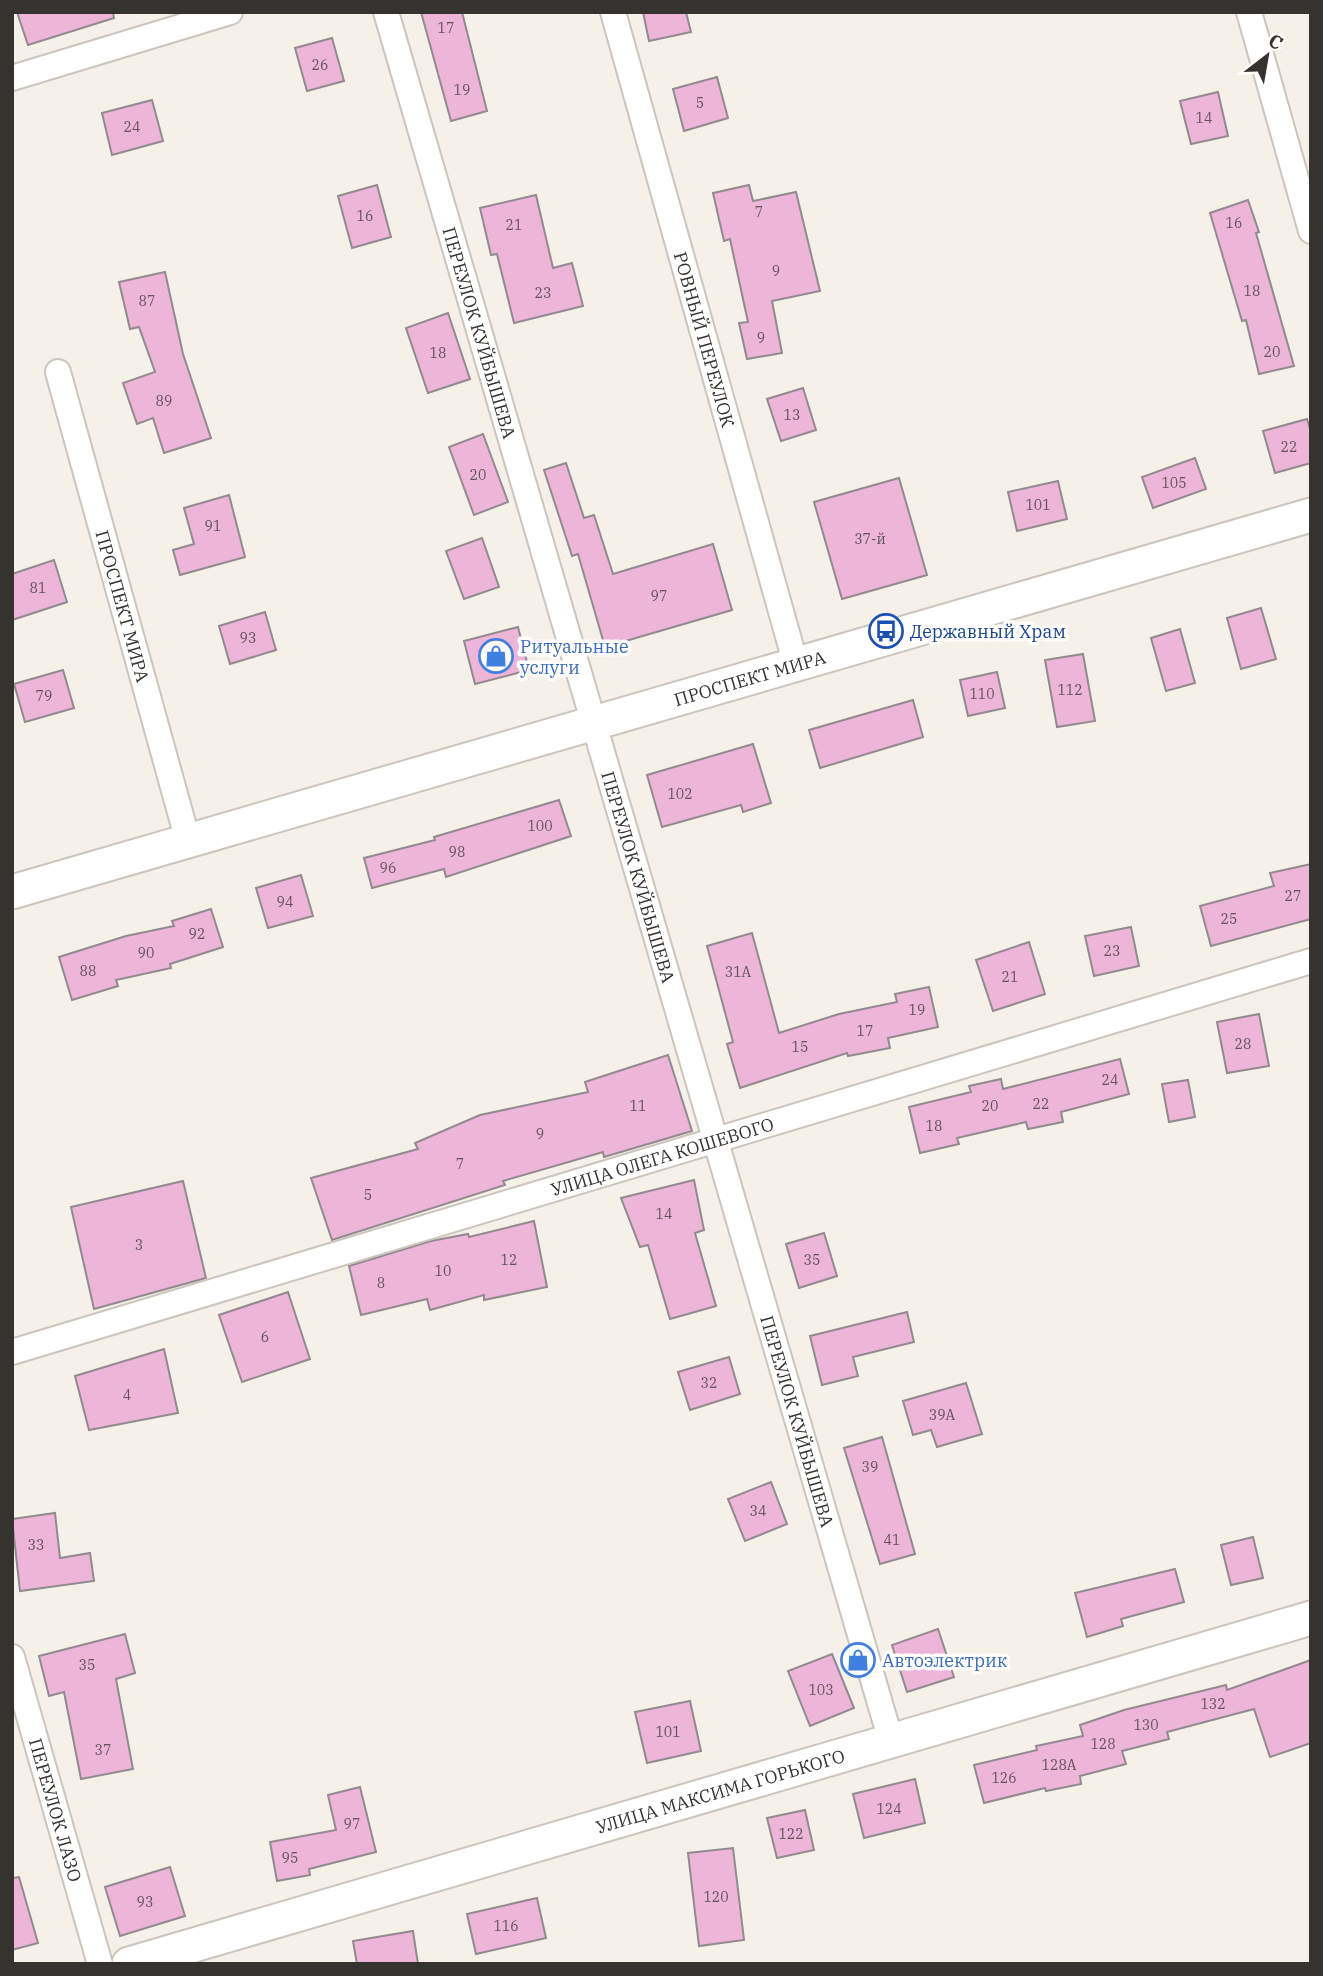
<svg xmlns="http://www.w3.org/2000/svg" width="1323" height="1976" viewBox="0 0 1323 1976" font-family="'IBM Plex Serif',serif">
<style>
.building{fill:#edb5d7;stroke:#928a8f;stroke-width:2}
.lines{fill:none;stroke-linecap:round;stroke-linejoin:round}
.street-casing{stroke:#cbc5be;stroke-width:28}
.secondary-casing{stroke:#cbc5be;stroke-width:37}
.street{stroke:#fff;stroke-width:24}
.secondary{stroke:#fff;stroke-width:33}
.labels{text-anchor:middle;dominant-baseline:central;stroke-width:7;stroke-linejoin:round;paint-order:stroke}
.number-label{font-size:14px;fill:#63545a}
.street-label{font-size:18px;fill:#353330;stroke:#fffefc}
.transit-label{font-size:18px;fill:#164399;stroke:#fffefc;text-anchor:start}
.shop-label{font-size:18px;fill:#366cbe;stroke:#fffefc;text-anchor:start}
</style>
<rect width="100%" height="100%" fill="#f5f0e8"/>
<g class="building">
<polygon points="17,12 113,12 114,18 28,45"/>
<polygon points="421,12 462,12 487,111 451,121"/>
<polygon points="643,12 686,12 691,32 649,41"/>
<polygon points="332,38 344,81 307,91 295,48"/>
<polygon points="717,77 728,118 684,131 673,89"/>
<polygon points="1218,92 1228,136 1191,144 1180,101"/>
<polygon points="152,100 163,141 112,155 102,113"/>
<polygon points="377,185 391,237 352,248 338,196"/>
<polygon points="749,185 753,201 796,192 820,291 772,301 782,353 747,359 739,323 748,322 730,239 724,241 713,193"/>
<polygon points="536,195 553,268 572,263 583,306 514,323 497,254 491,255 480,208"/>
<polygon points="1248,200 1259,232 1256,233 1294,366 1259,374 1246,320 1242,321 1210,213"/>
<polygon points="165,272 183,354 211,438 164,453 153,418 137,424 123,383 155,372 139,327 130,329 119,282"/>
<polygon points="448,313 470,379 428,393 406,328"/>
<polygon points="803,388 816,430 781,441 767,399"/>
<polygon points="1307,419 1311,432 1311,463 1275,473 1263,431"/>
<polygon points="483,434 508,502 474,515 449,447"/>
<polygon points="1195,458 1206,489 1153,508 1142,477"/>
<polygon points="566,463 584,518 594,515 613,574 713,544 732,610 605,647 578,554 572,556 544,470"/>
<polygon points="899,478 927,575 842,599 814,502"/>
<polygon points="1058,481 1067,519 1017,531 1008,492"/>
<polygon points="229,495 245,557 180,575 173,550 194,544 184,508"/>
<polygon points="482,538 499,587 464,599 446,551"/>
<polygon points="54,560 67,602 12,620 12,574"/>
<polygon points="1261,608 1276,659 1241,669 1227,618"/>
<polygon points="265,612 276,650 230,664 219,626"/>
<polygon points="518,627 529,670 475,684 464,641"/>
<polygon points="1180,629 1195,683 1166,691 1151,638"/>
<polygon points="1083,654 1095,721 1057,727 1045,660"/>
<polygon points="63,670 74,708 25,722 14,684"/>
<polygon points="997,672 1005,708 968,716 960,680"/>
<polygon points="913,700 923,737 820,768 809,730"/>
<polygon points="753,744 771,803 743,812 741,805 662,827 647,775"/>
<polygon points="559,800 571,836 446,877 444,869 372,888 364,858 435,840 434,837"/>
<polygon points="1311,864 1311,919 1211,946 1200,906 1274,886 1270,873"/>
<polygon points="301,875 313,916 268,928 256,888"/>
<polygon points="211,909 223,947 170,964 171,968 116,980 118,986 72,1000 59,957 126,936 174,926 172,921"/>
<polygon points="1131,927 1139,966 1094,976 1085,936"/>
<polygon points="752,933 779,1033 839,1014 897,1002 895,994 929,987 938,1027 888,1038 890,1048 848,1056 847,1053 740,1088 727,1044 733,1042 707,946"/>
<polygon points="1029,942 1045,994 993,1011 976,960"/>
<polygon points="1259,1014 1269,1066 1227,1073 1217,1022"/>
<polygon points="668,1055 692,1131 604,1157 603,1152 503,1181 505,1185 332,1240 311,1178 418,1149 415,1143 480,1115 588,1092 585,1082"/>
<polygon points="1120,1059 1129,1094 1061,1112 1063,1122 1028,1129 1026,1122 957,1138 959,1144 920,1153 909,1107 971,1092 969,1086 1001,1079 1003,1089"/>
<polygon points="1188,1080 1195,1117 1169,1122 1162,1084"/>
<polygon points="694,1180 704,1230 695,1233 716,1306 670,1319 648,1245 640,1247 621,1198"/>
<polygon points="183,1181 206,1278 94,1309 71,1207"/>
<polygon points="534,1221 547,1287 484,1300 484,1295 430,1310 427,1299 361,1315 349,1266 431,1241 468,1234 469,1237"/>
<polygon points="824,1233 837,1276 799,1288 786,1244"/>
<polygon points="288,1292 310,1359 242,1382 219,1315"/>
<polygon points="907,1312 914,1342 853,1357 858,1376 822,1385 810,1336"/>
<polygon points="164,1349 178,1413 89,1430 75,1376"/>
<polygon points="729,1357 740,1394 690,1410 678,1372"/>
<polygon points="966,1383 982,1434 937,1447 931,1430 913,1435 903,1401"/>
<polygon points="882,1437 915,1554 880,1564 844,1448"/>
<polygon points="771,1482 787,1524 745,1541 728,1499"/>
<polygon points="55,1513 60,1558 90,1553 94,1581 20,1591 12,1519"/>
<polygon points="1253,1537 1263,1578 1231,1585 1221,1545"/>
<polygon points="1175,1569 1184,1602 1121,1619 1123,1626 1087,1637 1075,1593"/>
<polygon points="938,1629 954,1677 907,1692 892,1645"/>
<polygon points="125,1634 135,1673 116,1679 133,1769 81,1779 64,1692 49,1696 39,1656"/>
<polygon points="832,1654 854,1708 810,1726 788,1671"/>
<polygon points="1311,1660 1311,1743 1270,1757 1254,1709 1167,1732 1169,1739 1122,1751 1126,1764 1080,1776 1081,1784 1046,1791 1045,1788 984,1803 974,1765 1037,1750 1036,1746 1083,1736 1080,1725 1124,1710 1226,1685 1227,1690"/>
<polygon points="690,1701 701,1751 647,1763 635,1712"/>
<polygon points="915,1779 925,1823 864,1838 853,1794"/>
<polygon points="360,1787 376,1852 309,1869 310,1875 277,1881 270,1842 336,1830 328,1795"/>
<polygon points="805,1810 814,1850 777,1858 767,1818"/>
<polygon points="733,1848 744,1940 699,1946 688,1853"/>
<polygon points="170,1867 185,1916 120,1936 105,1887"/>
<polygon points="19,1877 38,1943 12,1950 12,1878"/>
<polygon points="537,1898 546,1938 476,1954 467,1914"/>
<polygon points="413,1931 418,1964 357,1964 353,1941"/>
</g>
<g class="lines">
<g class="street-casing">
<g id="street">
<path id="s1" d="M 386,12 L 891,1741"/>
<path id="s2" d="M 613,12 L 796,665"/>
<polyline points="1249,12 1311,231"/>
<polyline points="12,78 230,12"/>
<path id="s3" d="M 58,372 L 188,841"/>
<path id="s4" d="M 12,1352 L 1311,961"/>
<path id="s5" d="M 12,1657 L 100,1964"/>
</g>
</g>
<g class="secondary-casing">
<g id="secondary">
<path id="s6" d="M 12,892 L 1311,515"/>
<path id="s7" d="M 129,1964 L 1311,1618"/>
</g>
</g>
<use href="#street" class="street"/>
<use href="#secondary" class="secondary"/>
</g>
<defs>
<g id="bus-ring" transform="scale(1.75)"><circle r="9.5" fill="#fffefc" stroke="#1a4fb4" stroke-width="1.5"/><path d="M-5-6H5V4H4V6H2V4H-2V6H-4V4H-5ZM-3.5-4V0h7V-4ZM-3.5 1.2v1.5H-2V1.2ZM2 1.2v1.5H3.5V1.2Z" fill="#1a4fb4"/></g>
<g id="shop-ring" transform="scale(1.75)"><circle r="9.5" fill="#fffefc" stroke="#3f7fe0" stroke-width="1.5"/><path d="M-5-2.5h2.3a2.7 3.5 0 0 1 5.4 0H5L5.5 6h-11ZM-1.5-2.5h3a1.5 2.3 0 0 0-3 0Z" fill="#3f7fe0"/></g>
</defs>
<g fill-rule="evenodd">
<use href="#bus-ring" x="886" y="631"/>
<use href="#shop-ring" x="496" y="656"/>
<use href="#shop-ring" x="858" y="1660"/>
</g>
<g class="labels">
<g class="number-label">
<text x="446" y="28">17</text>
<text x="320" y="65">26</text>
<text x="462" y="90">19</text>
<text x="700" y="103">5</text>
<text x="1204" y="118">14</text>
<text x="132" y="127">24</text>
<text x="759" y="212">7</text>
<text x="365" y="216">16</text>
<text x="1234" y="223">16</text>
<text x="514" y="225">21</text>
<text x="776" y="271">9</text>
<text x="1252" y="291">18</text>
<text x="543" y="293">23</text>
<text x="147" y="301">87</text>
<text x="761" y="338">9</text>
<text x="1272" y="352">20</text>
<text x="438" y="353">18</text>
<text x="164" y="401">89</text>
<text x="792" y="415">13</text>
<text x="1289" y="447">22</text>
<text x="478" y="475">20</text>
<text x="1174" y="483">105</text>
<text x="1038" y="505">101</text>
<text x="213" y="526">91</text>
<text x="870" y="539">37-й</text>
<text x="38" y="588">81</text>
<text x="659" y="596">97</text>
<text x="248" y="638">93</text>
<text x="1070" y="690">112</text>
<text x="982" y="694">110</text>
<text x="44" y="696">79</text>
<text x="680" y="794">102</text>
<text x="540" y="826">100</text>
<text x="457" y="852">98</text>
<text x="388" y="868">96</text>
<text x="1293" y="896">27</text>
<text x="285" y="902">94</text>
<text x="1229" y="919">25</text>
<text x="197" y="934">92</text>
<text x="1112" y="951">23</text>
<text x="146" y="953">90</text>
<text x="88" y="971">88</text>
<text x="738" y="972">31А</text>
<text x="1010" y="977">21</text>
<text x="917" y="1010">19</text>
<text x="865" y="1031">17</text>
<text x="1243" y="1044">28</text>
<text x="800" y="1047">15</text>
<text x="1110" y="1080">24</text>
<text x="1041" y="1104">22</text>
<text x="638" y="1106">11</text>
<text x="990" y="1106">20</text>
<text x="934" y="1126">18</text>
<text x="540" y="1134">9</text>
<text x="460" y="1164">7</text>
<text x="368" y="1195">5</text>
<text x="664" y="1214">14</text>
<text x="139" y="1245">3</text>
<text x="509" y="1260">12</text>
<text x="812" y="1260">35</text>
<text x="443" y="1271">10</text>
<text x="381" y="1283">8</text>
<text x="265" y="1337">6</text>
<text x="709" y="1383">32</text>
<text x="127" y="1395">4</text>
<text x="942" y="1415">39А</text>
<text x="870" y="1467">39</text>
<text x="758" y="1511">34</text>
<text x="892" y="1540">41</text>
<text x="36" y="1545">33</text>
<text x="87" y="1665">35</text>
<text x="821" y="1690">103</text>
<text x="1213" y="1704">132</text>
<text x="1146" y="1725">130</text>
<text x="668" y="1732">101</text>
<text x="1103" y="1744">128</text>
<text x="103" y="1750">37</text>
<text x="1059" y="1765">128А</text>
<text x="1004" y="1778">126</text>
<text x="889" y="1809">124</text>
<text x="352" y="1824">97</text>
<text x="791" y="1834">122</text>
<text x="290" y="1858">95</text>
<text x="716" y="1897">120</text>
<text x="145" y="1902">93</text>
<text x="506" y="1926">116</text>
</g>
<g class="street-label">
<text stroke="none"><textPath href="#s1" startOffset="334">ПЕРЕУЛОК КУЙБЫШЕВА</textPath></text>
<text stroke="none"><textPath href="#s2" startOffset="340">РОВНЫЙ ПЕРЕУЛОК</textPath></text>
<text stroke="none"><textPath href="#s3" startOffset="243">ПРОСПЕКТ МИРА</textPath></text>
<text stroke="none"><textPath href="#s6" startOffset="768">ПРОСПЕКТ МИРА</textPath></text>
<text stroke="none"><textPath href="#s1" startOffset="901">ПЕРЕУЛОК КУЙБЫШЕВА</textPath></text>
<text stroke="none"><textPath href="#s4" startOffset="679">УЛИЦА ОЛЕГА КОШЕВОГО</textPath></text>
<text stroke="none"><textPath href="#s1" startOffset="1468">ПЕРЕУЛОК КУЙБЫШЕВА</textPath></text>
<text stroke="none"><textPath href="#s7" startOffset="616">УЛИЦА МАКСИМА ГОРЬКОГО</textPath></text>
<text stroke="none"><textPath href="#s5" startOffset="159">ПЕРЕУЛОК ЛАЗО</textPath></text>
</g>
<g class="transit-label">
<text x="910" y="631">Державный Храм</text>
</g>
<g class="shop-label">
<text x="520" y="646">Ритуальные<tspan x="520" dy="21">услуги</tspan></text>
<text x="882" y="1660">Автоэлектрик</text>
</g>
</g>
<rect width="1323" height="1976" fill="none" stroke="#353330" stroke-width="28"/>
<g transform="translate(1267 56) rotate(31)" stroke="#fffefc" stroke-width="5" paint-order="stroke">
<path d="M0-5L12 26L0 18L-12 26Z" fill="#353330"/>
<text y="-10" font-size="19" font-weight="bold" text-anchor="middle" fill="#353330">С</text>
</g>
</svg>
